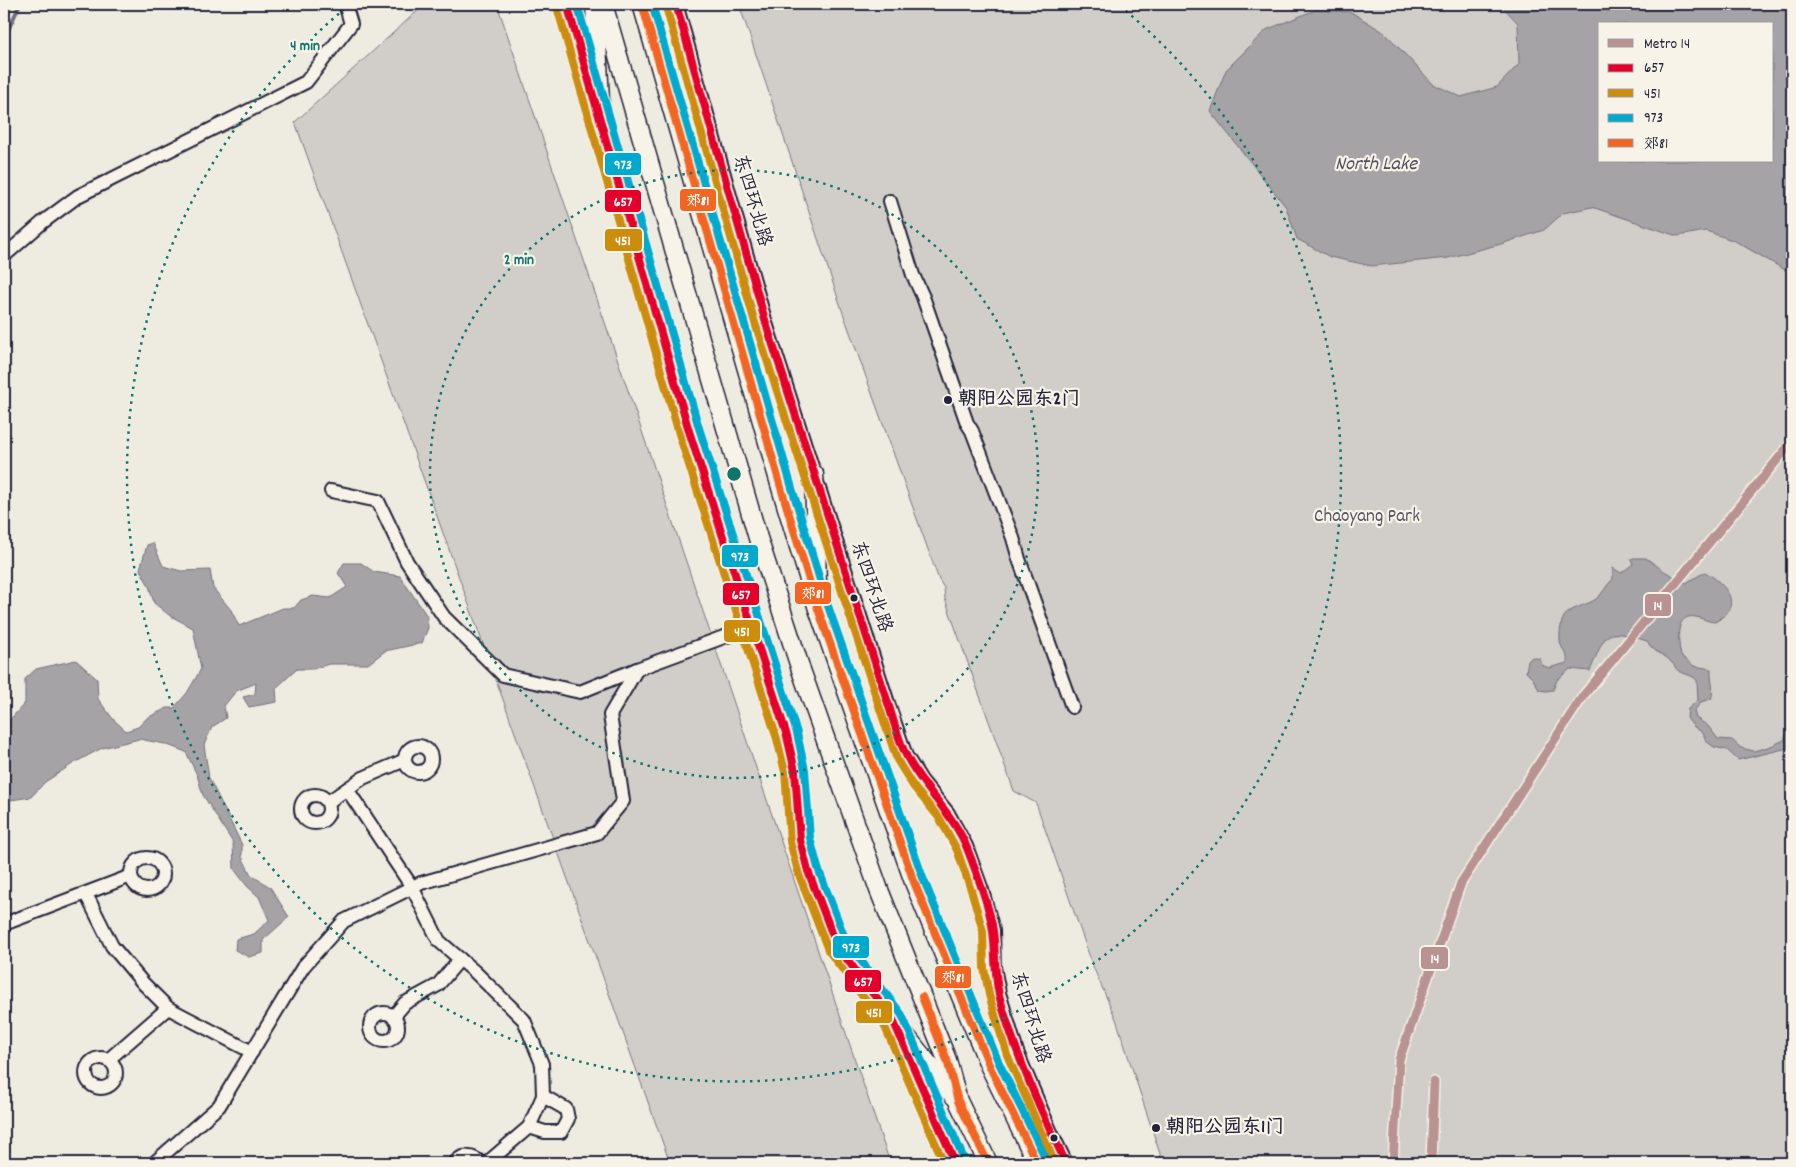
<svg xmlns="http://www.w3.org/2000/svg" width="1796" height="1167" viewBox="0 0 1796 1167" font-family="Dekko,'LXGW WenKai TC',sans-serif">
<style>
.green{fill:#d1cdc9;stroke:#7a7882;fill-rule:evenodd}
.water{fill:#a6a3a6;stroke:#716f7b;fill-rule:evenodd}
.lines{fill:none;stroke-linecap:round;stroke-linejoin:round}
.stream{stroke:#716f7b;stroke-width:4}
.minor-casing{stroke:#22223b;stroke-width:16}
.highway-casing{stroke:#22223b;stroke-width:21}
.minor{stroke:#f7f3e8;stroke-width:12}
.highway{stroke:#f7f3e8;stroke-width:18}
.bus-1-casing{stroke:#f7f3e8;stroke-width:11}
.bus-2-casing{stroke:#f7f3e8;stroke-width:11}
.bus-3-casing{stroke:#f7f3e8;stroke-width:11}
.bus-4-casing{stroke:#f7f3e8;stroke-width:11}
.bus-1{stroke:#e4002b;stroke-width:8}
.bus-2{stroke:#cc8c0c;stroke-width:8}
.bus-3{stroke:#00a9ce;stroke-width:8}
.bus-4{stroke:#f26522;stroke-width:8}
.metro-1-casing{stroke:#f7f3e8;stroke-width:12}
.metro-1{stroke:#b99392;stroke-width:9}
.ring{fill:none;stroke:#0f766e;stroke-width:2.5;stroke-dasharray:2.5 5}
.poi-dot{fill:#22223b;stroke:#f7f3e8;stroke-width:2}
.labels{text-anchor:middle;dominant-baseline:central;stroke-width:4.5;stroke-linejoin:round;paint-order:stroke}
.street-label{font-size:19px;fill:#22223b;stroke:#f7f3e8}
.poi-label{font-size:19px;font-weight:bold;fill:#22223b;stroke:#f7f3e8;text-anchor:start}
.park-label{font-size:19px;fill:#575566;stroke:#f7f3e8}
.water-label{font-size:20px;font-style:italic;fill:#504f60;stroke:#f7f3e8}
.centre{fill:#0f766e;stroke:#f7f3e8;stroke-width:2.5}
.ring-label{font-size:15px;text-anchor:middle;font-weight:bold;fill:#0f766e;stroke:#f7f3e8;stroke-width:4.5;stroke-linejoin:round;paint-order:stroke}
.line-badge{stroke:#f7f3e8;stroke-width:2}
.badge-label{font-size:14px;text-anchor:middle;font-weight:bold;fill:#fff}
</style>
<rect width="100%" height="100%" fill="#eeebe1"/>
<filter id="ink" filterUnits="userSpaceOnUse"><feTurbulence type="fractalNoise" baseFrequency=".02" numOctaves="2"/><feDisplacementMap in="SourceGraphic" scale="10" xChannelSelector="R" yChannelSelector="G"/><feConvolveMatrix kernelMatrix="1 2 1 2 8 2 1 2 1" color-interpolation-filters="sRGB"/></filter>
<g filter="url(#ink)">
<g class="green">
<polygon points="425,4 497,4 890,1163 670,1163 295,122"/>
<path d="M 739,4 L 1792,4 L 1792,1163 L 1163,1163 L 1116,1019 L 1094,969 L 1036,803 L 1014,791 L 945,599 L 944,588 L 939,580 L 843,313 ZM 1600,24 L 1772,24 L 1772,161 L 1600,161 Z"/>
</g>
<g class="water">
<path d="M 1500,4 L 1792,4 L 1792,274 L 1735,241 L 1706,231 L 1677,236 L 1592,207 L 1563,213 L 1544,230 L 1501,244 L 1448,258 L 1372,266 L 1330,257 L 1297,239 L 1286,207 L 1210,111 L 1226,70 L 1266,30 L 1315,10 L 1351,12 L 1385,33 L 1433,84 L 1461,97 L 1497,87 L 1519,64 L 1518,23 ZM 1600,24 L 1772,24 L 1772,161 L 1600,161 Z"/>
<polygon points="153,543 163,566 181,571 210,570 213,588 231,610 239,626 283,608 294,608 301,600 313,596 330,598 347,587 338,573 344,563 361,563 374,572 400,576 427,616 428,628 422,643 385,651 368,664 329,664 313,669 297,669 276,688 277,702 249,707 243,697 255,694 256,683 236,691 224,706 226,718 212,727 204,745 209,778 242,845 242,857 251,875 270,887 289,917 263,940 263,953 249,957 235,950 236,939 254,934 269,920 259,897 247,886 234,869 233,843 203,795 197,775 186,752 165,744 139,739 102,748 74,763 45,782 31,797 4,801 4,726 25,703 25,679 36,669 76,660 97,679 98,699 113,719 126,731 138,727 147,718 167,708 174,708 187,693 201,669 193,628 169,615 154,603 149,586 140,569 147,545"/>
<path d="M 1634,558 L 1646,558 L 1664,571 L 1686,583 L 1705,572 C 1726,584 1745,606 1715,622 C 1708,622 1703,618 1696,617 C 1674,613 1678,641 1681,656 L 1694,666 L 1711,669 C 1710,680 1715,689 1711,699 L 1701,702 L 1694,711 L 1696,718 L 1708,726 L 1718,739 L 1732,740 L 1741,748 L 1754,751 L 1771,746 L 1784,740 L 1788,731 L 1792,729 L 1792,747 L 1738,760 L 1727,750 L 1714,747 L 1706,741 L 1703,733 L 1693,726 L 1687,718 L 1688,709 L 1698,700 L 1697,680 C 1690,674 1686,675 1679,671 C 1675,669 1675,665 1671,662 C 1663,652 1655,655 1647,641 C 1603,627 1607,631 1590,671 L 1570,669 L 1557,680 L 1553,690 L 1546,691 L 1539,690 L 1533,679 L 1526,672 L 1528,661 L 1532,657 L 1540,659 L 1542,665 L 1549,668 L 1567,663 C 1568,652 1564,653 1561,645 C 1559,641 1560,630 1561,626 C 1563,607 1583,608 1596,599 C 1603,594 1606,585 1613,579 L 1613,568 L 1621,573 L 1633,564 L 1631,559 Z"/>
</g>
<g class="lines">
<polyline class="stream" points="4,39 20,4"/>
<g class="minor-casing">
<g id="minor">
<polyline points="567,4 689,431 787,736 795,771 800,840 808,871 837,946 893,1020 955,1163"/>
<polyline points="676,4 765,320 887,700 906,756 921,780 948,813 966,846 982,890 993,930 994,967 999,993 1017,1052 1050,1130 1066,1163"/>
<polyline points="890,201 913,275 923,297 967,423 972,431 1013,538 1019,559 1072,707"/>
<polyline points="4,256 43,222 78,196 306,82 351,24 345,4"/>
<polyline points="331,491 378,501 407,562 444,617 503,675 580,692 637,669"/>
<circle cx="418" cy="759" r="13"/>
<polyline points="347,789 412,887 439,941 475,972 524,1020 542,1064 543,1096 529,1127 487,1163"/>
<circle cx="315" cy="809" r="14"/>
<polyline points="328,802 363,778 405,760"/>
<circle cx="147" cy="874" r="16"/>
<polyline points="86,894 112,946 143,983 168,1008 252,1052"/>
<polyline points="4,924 131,876"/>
<circle cx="384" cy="1027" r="14"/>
<polyline points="393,1017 405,1003 438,985 460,959"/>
<circle cx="101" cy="1073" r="15"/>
<polyline points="108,1060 168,1008"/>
<polyline points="529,1127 545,1132 561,1132 568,1119 566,1109 543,1096"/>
<polyline points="154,1163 219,1106 303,967 344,921 421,883 597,833 623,801 610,715 637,669 751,627"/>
<path d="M 455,1163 C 462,1154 473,1155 481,1163"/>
</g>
</g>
<g class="highway-casing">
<g id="highway">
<polyline points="595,4 601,120"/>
<polyline points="603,4 758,538 801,670 879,890 947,1060 958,1101 988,1163"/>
<polyline points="642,4 782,491 817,606 914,882 990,1067 1037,1163"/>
<polyline points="814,474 817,583"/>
<polyline points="893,1020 954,1096"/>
</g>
</g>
<use href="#minor" class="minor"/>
<use href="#highway" class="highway"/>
<g class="bus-1-casing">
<g id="bus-1">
<polyline points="567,4 689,431 787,736 795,771 800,840 808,871 837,946 893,1020 955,1163"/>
<path d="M 676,4 L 765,320 L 887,700 C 893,718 898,740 907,757 C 924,790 953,813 967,848 C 976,871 990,907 993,931 C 996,953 994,973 999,995 C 1015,1053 1040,1109 1066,1163"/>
</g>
</g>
<g class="bus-2-casing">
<g id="bus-2">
<polyline points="557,7 679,434 777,739 785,772 790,842 799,875 828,950 884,1025 944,1163"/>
<polyline points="666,7 755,323 878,703 897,760 913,786 940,819 957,850 972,893 983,931 984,968 989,995 1007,1055 1055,1163"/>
</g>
</g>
<g class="bus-3-casing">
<g id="bus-3">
<polyline points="577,4 699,428 797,733 805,770 810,838 818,868 846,941 902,1015 964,1159"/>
<polyline points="652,4 792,488 827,603 923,878 999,1063 1046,1159"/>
</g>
</g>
<g class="bus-4-casing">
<g id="bus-4">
<polyline points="642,4 782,491 817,606 914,882 990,1067 1037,1163"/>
<polyline points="922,997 947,1060 958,1101 988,1163"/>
</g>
</g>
<use href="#bus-1" class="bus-1"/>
<use href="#bus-2" class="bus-2"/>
<use href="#bus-3" class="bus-3"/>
<use href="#bus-4" class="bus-4"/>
<g class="metro-1-casing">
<g id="metro-1">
<polyline points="1393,1163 1399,1060 1461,883 1583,696 1792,442"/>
<polyline points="1431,1163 1434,1082"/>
</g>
</g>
<use href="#metro-1" class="metro-1"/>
</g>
</g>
<g class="ring">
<circle cx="734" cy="474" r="304"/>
<path d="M1120 6A607 607 0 1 1 348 6"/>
</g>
<g class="poi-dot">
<circle cx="948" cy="400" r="5"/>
<circle cx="854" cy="598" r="4.5"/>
<circle cx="1156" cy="1128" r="5"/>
<circle cx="1054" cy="1138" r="4.5"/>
</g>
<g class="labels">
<g class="street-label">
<text transform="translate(751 201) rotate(74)">东四环北路</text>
<text transform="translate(870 587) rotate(72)">东四环北路</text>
<text transform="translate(1029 1018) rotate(73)">东四环北路</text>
</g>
<g class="poi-label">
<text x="958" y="400">朝阳公园东2门</text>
<text x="1166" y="1128">朝阳公园东1门</text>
</g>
<g class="park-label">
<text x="1367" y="517">Chaoyang Park</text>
</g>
<g class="water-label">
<text x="1376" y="165">North Lake</text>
</g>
</g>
<circle cx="734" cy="474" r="8" class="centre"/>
<g class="ring-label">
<text x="305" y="50">4 min</text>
<text x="519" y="264">2 min</text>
</g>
<g class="line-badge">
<rect x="604" y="152" width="38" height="24" rx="5" fill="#00a9ce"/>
<rect x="679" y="188" width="38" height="24" rx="5" fill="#f26522"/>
<rect x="604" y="189" width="38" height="24" rx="5" fill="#e4002b"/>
<rect x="604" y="228" width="39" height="24" rx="5" fill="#cc8c0c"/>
<rect x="721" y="544" width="38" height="24" rx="5" fill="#00a9ce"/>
<rect x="794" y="581" width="38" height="24" rx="5" fill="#f26522"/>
<rect x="722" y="582" width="38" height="24" rx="5" fill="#e4002b"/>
<rect x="1644" y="593" width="28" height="24" rx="5" fill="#b99392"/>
<rect x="723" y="619" width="38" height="24" rx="5" fill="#cc8c0c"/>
<rect x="832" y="935" width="38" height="24" rx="5" fill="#00a9ce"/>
<rect x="1420" y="946" width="29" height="24" rx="5" fill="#b99392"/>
<rect x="934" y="965" width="38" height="24" rx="5" fill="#f26522"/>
<rect x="844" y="969" width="38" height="24" rx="5" fill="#e4002b"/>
<rect x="855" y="1000" width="38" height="24" rx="5" fill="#cc8c0c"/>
</g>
<g class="badge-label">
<text x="623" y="169">973</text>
<text x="698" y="205">郊81</text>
<text x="623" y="206">657</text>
<text x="623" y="245">451</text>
<text x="740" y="561">973</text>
<text x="813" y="598">郊81</text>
<text x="741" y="599">657</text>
<text x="1658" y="610">14</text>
<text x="742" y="636">451</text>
<text x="851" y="952">973</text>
<text x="1435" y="963">14</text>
<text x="953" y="982">郊81</text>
<text x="863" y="986">657</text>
<text x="874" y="1017">451</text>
</g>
<rect width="1796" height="1167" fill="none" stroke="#f7f3e8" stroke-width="20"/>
<rect x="10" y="10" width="1776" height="1147" fill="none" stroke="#22223b" stroke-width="2" filter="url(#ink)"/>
<rect x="1598" y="22" width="175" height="140" fill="#f7f3e8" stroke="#a29fa3"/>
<rect x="1608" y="39" width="25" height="8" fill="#b99392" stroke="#a29fa3"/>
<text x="1644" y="48" font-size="15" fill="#22223b">Metro 14</text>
<rect x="1608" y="64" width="25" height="8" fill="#e4002b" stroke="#a29fa3"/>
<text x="1644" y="72" font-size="15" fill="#22223b">657</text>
<rect x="1608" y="89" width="25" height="8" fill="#cc8c0c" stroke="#a29fa3"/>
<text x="1644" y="98" font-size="15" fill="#22223b">451</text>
<rect x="1608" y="114" width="25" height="8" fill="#00a9ce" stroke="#a29fa3"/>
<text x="1644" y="122" font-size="15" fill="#22223b">973</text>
<rect x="1608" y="139" width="25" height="8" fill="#f26522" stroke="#a29fa3"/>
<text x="1644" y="148" font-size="15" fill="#22223b">郊81</text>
</svg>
